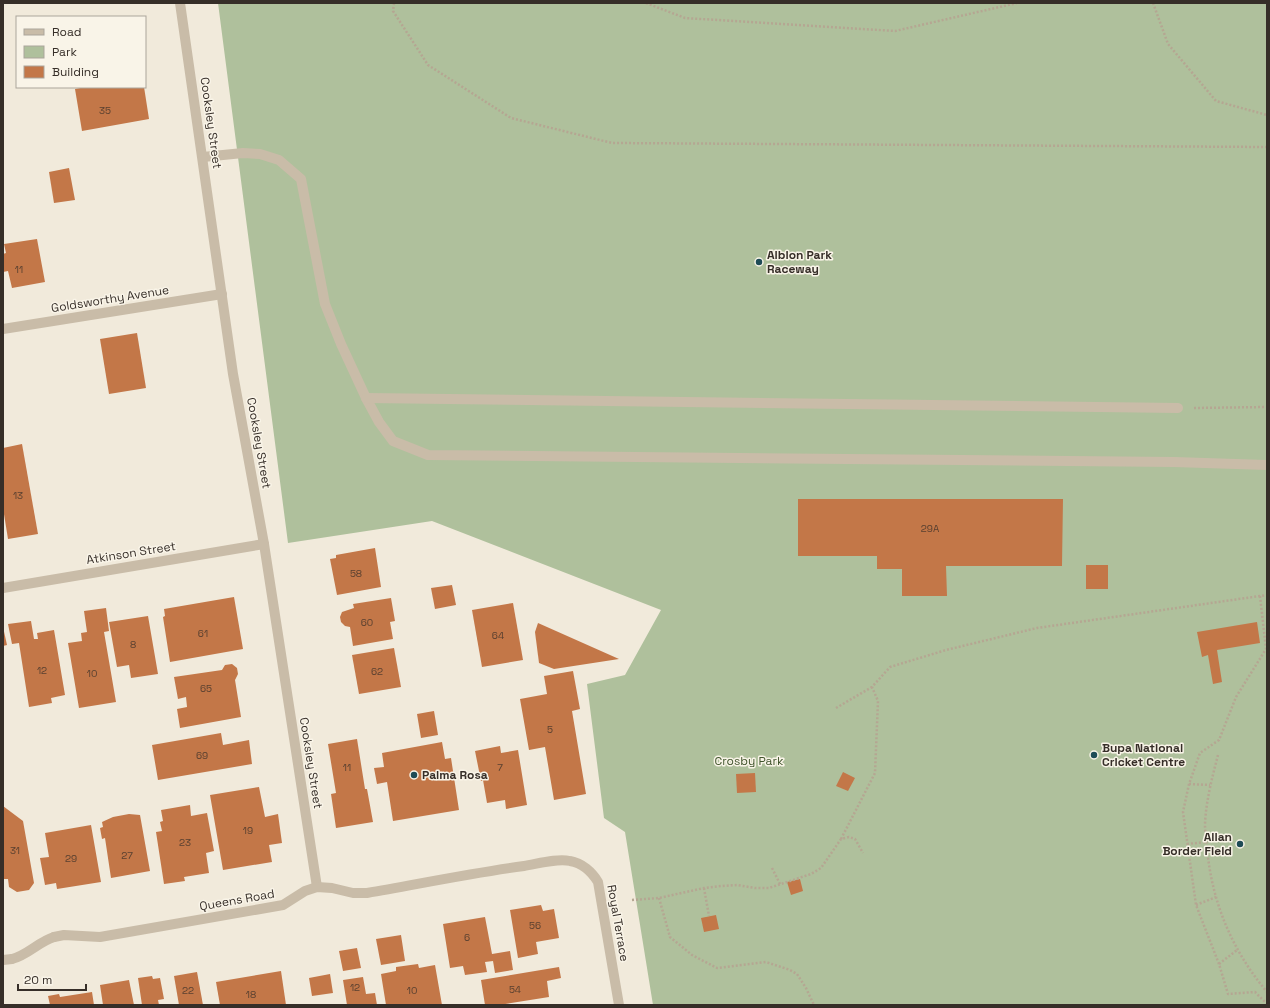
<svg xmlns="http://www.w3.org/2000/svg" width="1270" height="1008" viewBox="0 0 1270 1008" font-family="'Space Grotesk',sans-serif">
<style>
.green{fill:#afc09c}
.building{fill:#c37748}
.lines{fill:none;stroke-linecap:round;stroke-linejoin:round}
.path{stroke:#b5a692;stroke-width:2.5;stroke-dasharray:2 2;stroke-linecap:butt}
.service{stroke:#c9bca8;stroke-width:10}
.minor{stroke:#c9bca8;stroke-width:10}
.poi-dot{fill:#1e4b56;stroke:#f9f4e8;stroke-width:1.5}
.labels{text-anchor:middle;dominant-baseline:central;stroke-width:3;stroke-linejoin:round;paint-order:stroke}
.number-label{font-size:10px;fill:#594030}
.street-label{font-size:12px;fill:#362e28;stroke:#f9f4e8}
.poi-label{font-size:12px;font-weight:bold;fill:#362e28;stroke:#f9f4e8;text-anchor:start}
.park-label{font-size:12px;fill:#40542c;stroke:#f9f4e8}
</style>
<rect width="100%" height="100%" fill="#f1eadb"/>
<polygon class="green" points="218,3 1267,3 1267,1005 653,1005 625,832 604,818 587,684 625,675 661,610 432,521 288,543"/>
<g class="building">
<polygon points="86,87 144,87 149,119 82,131 75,89"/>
<polygon points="69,168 75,200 54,203 49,172"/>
<polygon points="37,239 45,282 12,288 8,271 3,272 3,254 6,253 4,244"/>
<polygon points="137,333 146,388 109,394 100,339"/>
<polygon points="22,444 38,534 8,539 3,508 3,448"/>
<polygon points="798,499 1063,499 1062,566 946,566 947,596 902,596 902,569 877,569 877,556 798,556"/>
<polygon points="375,548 381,587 337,595 330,559 336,558 336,555"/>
<rect x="1086" y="565" width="22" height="24"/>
<polygon points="452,585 456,605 435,609 431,588"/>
<polygon points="234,597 243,649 170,662 163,617 165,616 164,609"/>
<polygon points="391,598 395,621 390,622 393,639 353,646 350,627 345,626 341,622 340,617 342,612 354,608 353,604"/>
<polygon points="513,603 523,660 482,667 472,610"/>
<polygon points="106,608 109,631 104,632 116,702 79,708 68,643 82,641 81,633 87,632 84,611"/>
<polygon points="148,616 158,674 131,678 129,665 117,667 109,622"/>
<polygon points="31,621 34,639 38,639 37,633 54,630 65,695 51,698 52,703 29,707 19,643 12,644 8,624"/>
<polygon points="1257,622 1260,643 1217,650 1222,682 1213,684 1208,655 1202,657 1197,632"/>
<polygon points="538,623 619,659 554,669 539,663 535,632"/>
<polygon points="3,627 7,645 3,646"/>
<polygon points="394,648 401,687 359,694 352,655"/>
<polygon points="232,664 237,668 238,674 235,680 241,717 180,728 177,709 187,707 186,697 178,699 174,677 222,670 225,665"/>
<polygon points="573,671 580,709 572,711 586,794 554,800 545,747 529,750 520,699 547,694 544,676"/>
<polygon points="434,711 438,735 421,738 417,714"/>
<polygon points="221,733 223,745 249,740 252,764 158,780 152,745"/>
<polygon points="357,739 365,789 367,789 373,822 336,828 331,794 336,793 328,744"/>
<polygon points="442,742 445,759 451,758 459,810 393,821 387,782 377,784 374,768 384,767 382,753"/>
<polygon points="500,746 501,753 518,750 527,805 506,809 505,800 487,803 483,780 481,781 475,751"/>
<polygon points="843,772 855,778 848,791 836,786"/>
<polygon points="755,773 756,792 737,793 736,774"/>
<polygon points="259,787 265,817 278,814 282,843 269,845 272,862 223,870 210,795"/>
<polygon points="190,805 191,816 207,813 214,851 206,853 209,873 184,877 185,881 164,884 156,832 162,831 160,822 163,821 161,810"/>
<polygon points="3,806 23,821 34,883 29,890 17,892 9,887 8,879 3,879"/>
<polygon points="129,814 140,815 150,871 111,878 105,838 102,839 100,828 103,827 102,822 113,817"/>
<polygon points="91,825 101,882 57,889 56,883 45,885 40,858 49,857 45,833"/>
<polygon points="800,879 803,891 791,895 787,882"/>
<polygon points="541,905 543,911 554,909 559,938 536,942 538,954 518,958 510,910"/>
<polygon points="716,915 719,929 704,932 701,918"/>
<polygon points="485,917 492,954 510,951 513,970 495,973 493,961 485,962 487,972 465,975 463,966 450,968 443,924"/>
<polygon points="401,935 405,961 381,965 376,939"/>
<polygon points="357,948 361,968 343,971 339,951"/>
<polygon points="418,964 419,968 435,965 442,1005 386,1005 381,974 396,971 396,967"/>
<polygon points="559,967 561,978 547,981 549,997 499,1005 485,1005 481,980"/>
<polygon points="281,971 286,1005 220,1005 216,982"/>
<polygon points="197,972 203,1005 179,1005 174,976"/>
<polygon points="330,974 333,993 312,996 309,978"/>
<polygon points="152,976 153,979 160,978 164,999 158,1000 159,1005 142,1005 138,978"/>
<polygon points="363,977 366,994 375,993 377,1005 347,1005 343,980"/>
<polygon points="129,980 134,1005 103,1005 100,985"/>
<polygon points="92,992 94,1005 50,1005 48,996 59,994 60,997"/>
</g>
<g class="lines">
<g class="path">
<polyline points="394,3 393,11 428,65 511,118 612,143 1267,147"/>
<polyline points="646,3 685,18 895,31 1017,3"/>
<polyline points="1153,3 1168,44 1216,101 1267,115"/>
<polyline points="1194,408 1267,407"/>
<polyline points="1260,596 1266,649 1236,697 1219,740 1200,753 1189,784 1183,812 1196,905 1219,964 1228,994 1255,992 1267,1004"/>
<polyline points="836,708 872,687"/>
<path d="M 1218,755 C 1212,778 1206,801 1205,824 C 1205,832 1206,840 1207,848 C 1212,903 1232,950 1267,992"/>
<polyline points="1189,784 1210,785"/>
<polyline points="841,839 875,773 878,701 872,687 890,667 946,650 1037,628 1267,595"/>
<polyline points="1187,844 1206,842"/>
<polyline points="772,868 780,884"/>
<polyline points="704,888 709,916"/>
<polyline points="659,898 670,937 692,955 717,968 766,962 790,970 797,974 806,988 814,1005"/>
<polyline points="632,900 659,898 704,888 721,886 737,885 755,888 769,888 811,874 821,868 841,839 849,837 855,839 863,853"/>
<polyline points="1196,905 1216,897"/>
<polyline points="1219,964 1237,950"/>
</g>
<g class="service">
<polyline points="203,157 243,153 260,154 279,160 301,179 325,304 341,344 366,398 379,422 393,441 428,455 1174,462 1267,465"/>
<polyline points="366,398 1178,408"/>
<path d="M 12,959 C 28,955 38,942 54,937"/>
</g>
<g class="minor">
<polyline points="180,3 233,374 264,544 317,887"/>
<polyline points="3,329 222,294"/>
<polyline points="3,588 264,544"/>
<path d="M 54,937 L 64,935 L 100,937 L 283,905 L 305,891 L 317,887 L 332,888 L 353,893 L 367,893 C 419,884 472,873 524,866 C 537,864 557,858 570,861 C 582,863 592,872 598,882 L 619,1005"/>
<polyline points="3,960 12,959"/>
</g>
</g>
<g class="poi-dot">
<circle cx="759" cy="262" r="4"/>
<circle cx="1094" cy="755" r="4"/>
<circle cx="414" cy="775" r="4"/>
<circle cx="1240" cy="844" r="4"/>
</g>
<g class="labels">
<g class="number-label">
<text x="105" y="110">35</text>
<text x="19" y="269">11</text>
<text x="18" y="495">13</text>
<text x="930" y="528">29A</text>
<text x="356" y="573">58</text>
<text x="367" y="622">60</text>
<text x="203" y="633">61</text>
<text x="498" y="635">64</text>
<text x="133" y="644">8</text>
<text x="42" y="670">12</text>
<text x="377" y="671">62</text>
<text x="92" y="673">10</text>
<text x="206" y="688">65</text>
<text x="550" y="729">5</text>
<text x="202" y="755">69</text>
<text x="347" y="767">11</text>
<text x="500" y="767">7</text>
<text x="248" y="830">19</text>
<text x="185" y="842">23</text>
<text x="15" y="850">31</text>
<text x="127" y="855">27</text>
<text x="71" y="858">29</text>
<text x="535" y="925">56</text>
<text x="467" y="937">6</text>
<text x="355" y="987">12</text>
<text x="515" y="989">54</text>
<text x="188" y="990">22</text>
<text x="412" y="990">10</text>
<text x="251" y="994">18</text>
</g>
<g class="street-label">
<text transform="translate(211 123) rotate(82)">Cooksley Street</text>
<text transform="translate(110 299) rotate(-9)">Goldsworthy Avenue</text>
<text transform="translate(259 443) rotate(80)">Cooksley Street</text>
<text transform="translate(131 553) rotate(-9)">Atkinson Street</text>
<text transform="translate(311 763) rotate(81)">Cooksley Street</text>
<text transform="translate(237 900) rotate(-10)">Queens Road</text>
<text transform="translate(618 923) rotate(80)">Royal Terrace</text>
</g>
<g class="poi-label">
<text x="767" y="255">Albion Park<tspan x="767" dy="14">Raceway</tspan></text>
<text x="1102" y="748">Bupa National<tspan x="1102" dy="14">Cricket Centre</tspan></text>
<text x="422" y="775">Palma Rosa</text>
<text x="1232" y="837" text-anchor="end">Allan<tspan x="1232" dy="14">Border Field</tspan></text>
</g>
<g class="park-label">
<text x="749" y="761">Crosby Park</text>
</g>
</g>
<rect width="1270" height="1008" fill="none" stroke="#362e28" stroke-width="8"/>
<rect x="16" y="16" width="130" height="72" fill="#f9f4e8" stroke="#aba59b"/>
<rect x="24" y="29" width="20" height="6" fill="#c9bca8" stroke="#aba59b"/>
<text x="52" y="36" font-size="12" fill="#362e28">Road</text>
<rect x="24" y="46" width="20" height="12" fill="#afc09c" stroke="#aba59b"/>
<text x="52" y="56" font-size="12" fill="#362e28">Park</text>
<rect x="24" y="66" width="20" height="12" fill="#c37748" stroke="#aba59b"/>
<text x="52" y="76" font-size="12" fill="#362e28">Building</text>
<path d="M18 984v6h68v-6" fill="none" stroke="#362e28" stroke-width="2"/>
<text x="24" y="984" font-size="12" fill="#362e28" stroke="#f9f4e8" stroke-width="3" paint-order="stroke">20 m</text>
</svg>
